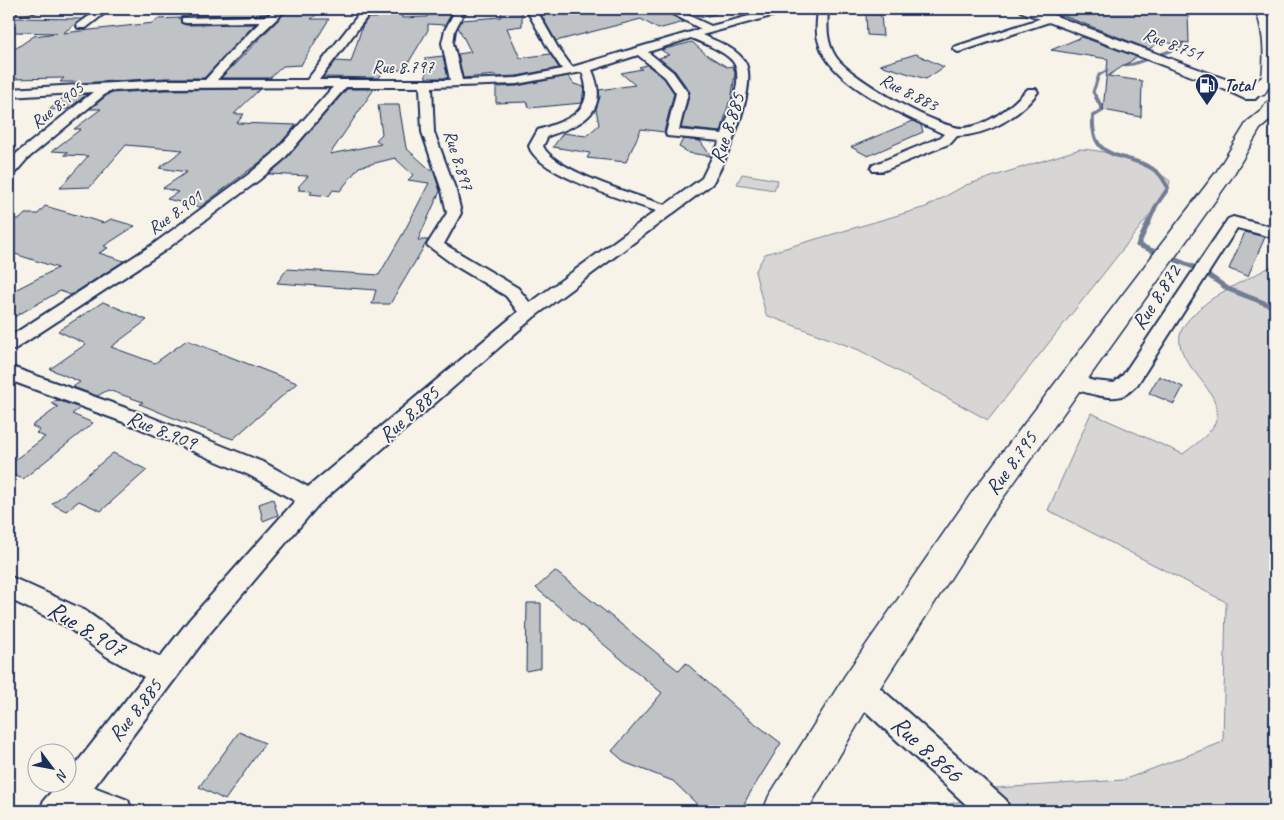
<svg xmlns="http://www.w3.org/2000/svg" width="1284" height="820" viewBox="0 0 1284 820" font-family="Caveat,sans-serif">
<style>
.green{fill:#d7d6d4;stroke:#798299}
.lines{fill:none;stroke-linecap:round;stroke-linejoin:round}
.stream-far2{stroke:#727c95;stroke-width:3}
.stream-far1{stroke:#727c95;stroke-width:4}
.stream{stroke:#727c95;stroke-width:5}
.building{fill:#c0c3c5;stroke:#1b2f5e}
.minor-casing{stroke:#1b2f5e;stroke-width:4}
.major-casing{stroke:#1b2f5e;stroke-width:4}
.highway-casing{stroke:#1b2f5e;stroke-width:3}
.minor{fill:#f7f3e8;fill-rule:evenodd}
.major{fill:#f7f3e8;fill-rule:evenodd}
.highway{fill:#f7f3e8;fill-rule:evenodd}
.labels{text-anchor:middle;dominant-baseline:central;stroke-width:4;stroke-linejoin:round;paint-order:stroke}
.far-street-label{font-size:18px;fill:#1b2f5e;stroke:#f7f3e8}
.far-poi-label{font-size:18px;font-weight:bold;fill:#1b2f5e;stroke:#f7f3e8;text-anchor:start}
.street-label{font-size:21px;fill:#1b2f5e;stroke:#f7f3e8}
.near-street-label{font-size:25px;fill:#1b2f5e;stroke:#f7f3e8}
</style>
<rect width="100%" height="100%" fill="#f7f3e8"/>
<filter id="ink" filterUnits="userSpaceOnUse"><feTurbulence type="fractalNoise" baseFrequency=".02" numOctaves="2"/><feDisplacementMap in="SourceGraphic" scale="10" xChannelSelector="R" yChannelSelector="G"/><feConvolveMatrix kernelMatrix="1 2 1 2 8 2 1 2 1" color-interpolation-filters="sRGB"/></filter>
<g filter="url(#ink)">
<g class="green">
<path d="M 1080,149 C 1112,151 1144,161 1170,181 L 1167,193 L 988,420 L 859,350 L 766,315 L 755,272 L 765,254 L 926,207 L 966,185 Z"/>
<polygon points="742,174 778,180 774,190 737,184"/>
<path d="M 1275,264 L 1275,811 L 910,811 L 964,801 L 981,789 L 1123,780 L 1223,742 L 1226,602 L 1048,510 L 1091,413 L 1183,454 C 1193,446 1208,436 1214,425 C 1233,390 1158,359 1186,323 C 1209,293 1245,282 1275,264 Z"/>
</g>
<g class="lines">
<g class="stream-far2">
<polyline points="1159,9 1163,19"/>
<polyline points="1097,99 1093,92 1099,75 1115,66 1133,64 1181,47 1186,35"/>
</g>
<path class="stream-far1" d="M 1096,97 L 1103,110 L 1093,116 C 1090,166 1129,150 1157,172 C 1162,176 1165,182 1168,188 L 1156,206 L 1149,222"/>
<polyline class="stream" points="1149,221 1138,245 1201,270 1228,289 1275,307"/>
</g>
<g class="building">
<polygon points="202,9 273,9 266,14 196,16"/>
<polygon points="289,9 324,9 311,19 329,19 301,65 283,66 270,78 221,78"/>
<polygon points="377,9 401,9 402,18 427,17 432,9 454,9 445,25 428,24 428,30 404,70 384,70 379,78 323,77 336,61 351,62 362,27 368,18 377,18"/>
<polygon points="502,9 522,9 522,26 507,28 520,58 550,54 559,68 517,76 496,77 496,75 463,78 458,54 471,52 458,27 462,20 501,17"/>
<polygon points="608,9 661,9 684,22 658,29 641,19 556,41 540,13"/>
<polygon points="679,9 716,9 716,14 699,18"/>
<polygon points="1046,9 1134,9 1162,13 1162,9 1185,9 1185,14 1188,14 1189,43 1179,42 1178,45 1162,41 1149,49"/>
<polygon points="866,14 881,15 883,36 867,35"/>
<polygon points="15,18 82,19 63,33 154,23 157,19 180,18 181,23 186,25 255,24 204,78 166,78 79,83 80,82 60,82 64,78 9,79 9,53 34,36 57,33 14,32"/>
<polygon points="1082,37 1137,57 1108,76 1142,81 1141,117 1103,110 1108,59 1051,50"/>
<polygon points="692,42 707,55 727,67 733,66 735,73 731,102 729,102 721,132 681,128 690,92 675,71 659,58 669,55 661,50"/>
<polygon points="916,54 944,67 926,79 880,65"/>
<polygon points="443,56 448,78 426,78 425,58"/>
<polygon points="647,65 664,78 674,93 664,132 641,129 626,162 587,158 590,153 553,147 563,133 586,136 599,125 596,109 600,97 599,90 635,85 621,73 642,69 639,67"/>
<polygon points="568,76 574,84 584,87 582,103 529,108 527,102 496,103 496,87 517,86"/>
<polygon points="260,89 234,114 244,114 237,123 296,125 272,153 200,207 167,199 178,192 163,188 187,172 159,168 183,150 126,145 90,187 60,188 88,156 64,155 68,152 52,151 81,129 74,129 101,109 90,109 110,93 166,90"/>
<polygon points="347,89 374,89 330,154 381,144 376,140 382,134 378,105 399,105 406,148 434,173 440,191 418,240 428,240 390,304 372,304 376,290 277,283 287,269 379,275 405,230 429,183 408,180 413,175 395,158 359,167 340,191 333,190 329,196 310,194 312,191 298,190 300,188 298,187 308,176 269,174 284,161"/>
<polygon points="87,94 68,109 49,110 65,96"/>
<polygon points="913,121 921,125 923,132 868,156 851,147"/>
<polygon points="683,139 700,141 711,156 689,153 679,147"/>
<polygon points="45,206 104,223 111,219 135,226 104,246 108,248 99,253 124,261 71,295 60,291 9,320 9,293 58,268 9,252 9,219 20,219 25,214 38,214"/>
<polygon points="1245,232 1265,237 1248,276 1229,269"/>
<polygon points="103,302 147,320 111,347 155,363 187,340 297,383 233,439 183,422 140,404 143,402 108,390 97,396 73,387 80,382 50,369 86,344 58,331"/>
<polygon points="1159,376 1183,387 1174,404 1149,393"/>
<polygon points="57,400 80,408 72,414 93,423 23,479 9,473 9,456 16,459 45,437 36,433 40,430 32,426 58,407 51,403"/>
<polygon points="113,453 147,470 101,511 79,501 66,511 52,504"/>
<polygon points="273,499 278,515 263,521 259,504"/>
<polygon points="555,571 679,671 686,663 744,715 781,743 747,798 741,811 704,811 673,781 626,763 612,751 662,693 536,588"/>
<polygon points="527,603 541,603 541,668 526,671"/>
<polygon points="239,732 265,743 225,800 199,787"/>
</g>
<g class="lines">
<g class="minor-casing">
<g id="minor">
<path d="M 10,9 L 40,9 C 33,14 19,14 11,12 Z"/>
<polygon points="99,9 110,9 86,28 78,28 77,26 78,24"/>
<path d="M 276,9 L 287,9 L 247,47 L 217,80 L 307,80 L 363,9 L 373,9 L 319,80 L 450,80 L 442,43 L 445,30 L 456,9 L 466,9 L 455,30 L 453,43 L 462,80 L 517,78 L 562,69 L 548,48 L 526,9 L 536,9 L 558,48 L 572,67 L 701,29 L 663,9 L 675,9 L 711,26 L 776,9 L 792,9 L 790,11 L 702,35 C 716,41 739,49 746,64 C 757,87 726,163 712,184 L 534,317 L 318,505 L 208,635 L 94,787 L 128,800 L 132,811 L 40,811 L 44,800 L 60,782 L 68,782 L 68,774 L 144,677 L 106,656 L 66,626 L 9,599 L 9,576 L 84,610 L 124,638 L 160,657 L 190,619 L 295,501 L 249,475 L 134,426 L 9,380 L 9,366 L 148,416 L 265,463 L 308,487 L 518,312 L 506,296 L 454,265 L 427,245 L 447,213 L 442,191 L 422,132 L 420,87 L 346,87 L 283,160 L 259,180 L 164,251 L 15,349 L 9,351 L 9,337 L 152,245 L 249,174 L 273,154 L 333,87 L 166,88 L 109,91 L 27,159 L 14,174 L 9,175 L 9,163 L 17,153 L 93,92 L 9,97 L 9,89 L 166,80 L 205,80 L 230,52 L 260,22 L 186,23 L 182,22 L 182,18 L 267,16 ZM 691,38 C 703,43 730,53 735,65 C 743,81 728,118 722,134 L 679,130 L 688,93 L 673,72 L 648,52 ZM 638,55 L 665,77 L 676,93 L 666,133 L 667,136 L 720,141 L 702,178 L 665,205 C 639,196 554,171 543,146 L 548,136 C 584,124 610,112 592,70 ZM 582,72 C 597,111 569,120 538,130 L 529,146 C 536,174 630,202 656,211 L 530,303 L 518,288 L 444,244 L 461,213 L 456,191 L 434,132 L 432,87 L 517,84 Z"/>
<path d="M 818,9 L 828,9 C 827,26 826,42 836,57 C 850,78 940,130 964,128 C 990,125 1010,107 1028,89 L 1036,89 L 1038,92 C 1019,117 988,135 957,136 L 951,143 L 883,171 L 873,171 L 871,168 L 873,165 L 941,137 L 944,134 C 907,116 831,86 819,43 C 815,32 817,21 818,9 Z"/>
<polygon points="1051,15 1056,18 1055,20 962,51 958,52 953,49 954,47"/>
<path d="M 1233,217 L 1275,228 L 1275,238 L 1237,228 L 1137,385 C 1133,388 1129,393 1124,395 C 1110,402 1079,390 1064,386 L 1061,381 L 1064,376 L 1071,374 L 1094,381 L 1114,383 L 1123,375 L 1228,219 Z"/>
<polygon points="859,674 869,678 1006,800 1010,811 973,811 849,696 845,687 849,678"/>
</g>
</g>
<g class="major-casing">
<polygon id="major" points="1020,9 1037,9 1225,79 1255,93 1258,96 1255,99 1245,99 1215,85 1022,12"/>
</g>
<g class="highway-casing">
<g id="highway">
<path d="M 1255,9 L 1269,9 L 1275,26 L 1275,83 L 1268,88 L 1264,95 L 1252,95 L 1250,92 L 1255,82 L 1262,77 C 1265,53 1264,31 1255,9 Z"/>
<polygon points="1273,101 1275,101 1275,116 1260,129 1232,177 995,509 872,700 807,811 763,811 769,796 846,674 973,491 1217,171 1247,122 1262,110 1267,102"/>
</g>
</g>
<use href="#minor" class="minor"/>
<use href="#major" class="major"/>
<use href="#highway" class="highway"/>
</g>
</g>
<defs>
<g id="fuel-pin" transform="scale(1.25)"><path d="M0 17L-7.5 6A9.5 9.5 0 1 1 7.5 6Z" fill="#1b2f5e" stroke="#f7f3e8"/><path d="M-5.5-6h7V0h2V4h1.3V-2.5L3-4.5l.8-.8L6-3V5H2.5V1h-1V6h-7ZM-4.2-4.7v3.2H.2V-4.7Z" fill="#fff"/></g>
</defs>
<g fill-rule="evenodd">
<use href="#fuel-pin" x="1207" y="85"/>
</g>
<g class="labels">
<g class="far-street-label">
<text transform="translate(1173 44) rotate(21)">Rue 8.751</text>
<text x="403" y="67">Rue 8.797</text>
<text transform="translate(909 92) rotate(27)">Rue 8.883</text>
<text transform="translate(57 105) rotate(-39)">Rue 8.905</text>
<text transform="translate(459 160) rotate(72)">Rue 8.897</text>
<text transform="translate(175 212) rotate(-36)">Rue 8.901</text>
</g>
<g class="far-poi-label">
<text x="1224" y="85">Total</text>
</g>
<g class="street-label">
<text transform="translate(727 128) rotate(-72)">Rue 8.885</text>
<text transform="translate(1156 297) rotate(-57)">Rue 8.872</text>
<text transform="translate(409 414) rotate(-42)">Rue 8.885</text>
<text transform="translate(162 430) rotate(22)">Rue 8.909</text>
<text transform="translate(1011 463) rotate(-54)">Rue 8.795</text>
<text transform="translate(135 710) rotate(-52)">Rue 8.885</text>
</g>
<g class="near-street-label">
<text transform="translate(87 629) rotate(31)">Rue 8.907</text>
<text transform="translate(927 749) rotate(42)">Rue 8.866</text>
</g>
</g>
<rect width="1284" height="820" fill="none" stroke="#f7f3e8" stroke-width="30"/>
<rect x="15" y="15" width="1254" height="790" fill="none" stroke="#1b2f5e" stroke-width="2" filter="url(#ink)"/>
<g transform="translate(52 768) rotate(122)"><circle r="24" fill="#f7f3e8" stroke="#9fa5b1"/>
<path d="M0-4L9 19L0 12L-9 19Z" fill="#1b2f5e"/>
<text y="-8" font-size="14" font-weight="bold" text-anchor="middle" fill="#1b2f5e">N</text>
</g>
</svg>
